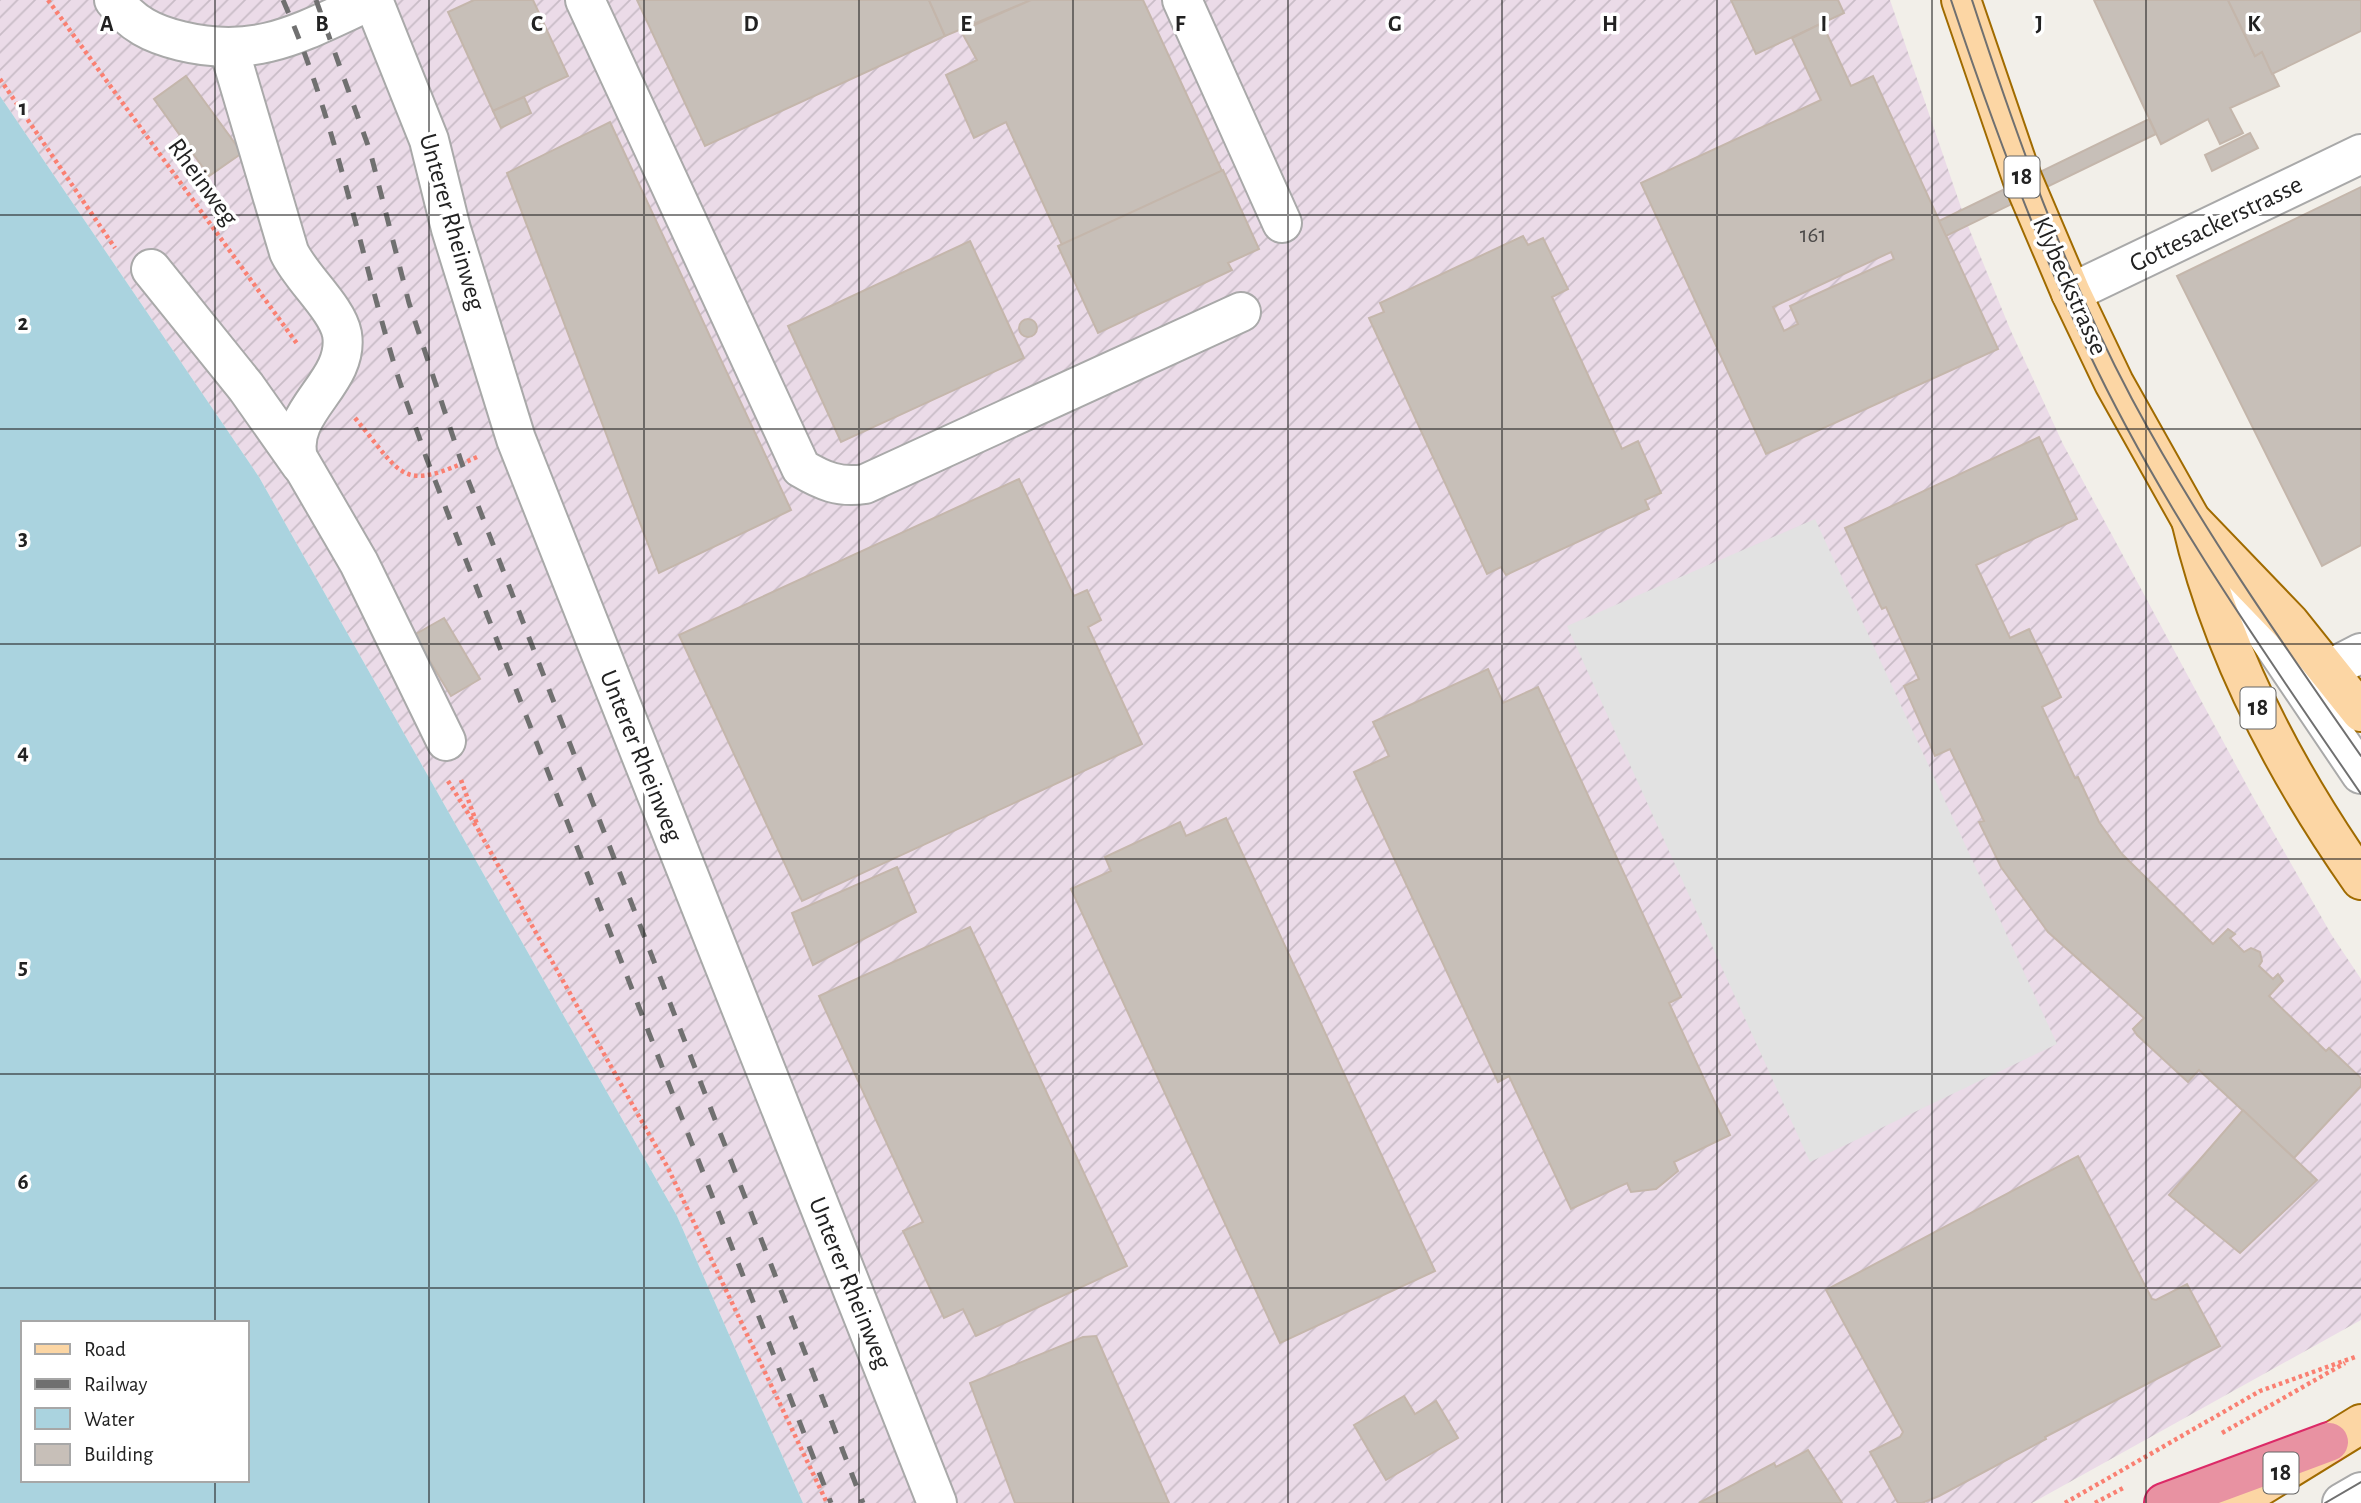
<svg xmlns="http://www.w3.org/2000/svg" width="2361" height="1503" viewBox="0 0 2361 1503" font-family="'Alegreya Sans',sans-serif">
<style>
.industrial{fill:url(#industrial-furrows)}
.parking{fill:#e2e2e2}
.water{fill:#aad3df;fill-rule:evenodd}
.building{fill:#c7bfb8;stroke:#c4b6ab;stroke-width:2;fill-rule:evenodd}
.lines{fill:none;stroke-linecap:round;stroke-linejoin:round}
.minor-casing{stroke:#a9a9a9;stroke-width:42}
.major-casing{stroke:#a06b00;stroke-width:42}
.highway-casing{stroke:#dc2a67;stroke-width:42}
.path{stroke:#fa8072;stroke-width:4.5;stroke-dasharray:3.5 3.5;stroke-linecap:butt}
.minor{stroke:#fff;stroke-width:38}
.major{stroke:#fcd6a4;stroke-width:38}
.highway{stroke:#e892a2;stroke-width:38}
.tram{stroke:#707070;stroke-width:2}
.rail{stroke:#707070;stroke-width:5;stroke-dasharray:14 14;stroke-linecap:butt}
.grid{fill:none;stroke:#222;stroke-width:2;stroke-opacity:0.55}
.labels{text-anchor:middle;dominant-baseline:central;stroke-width:7;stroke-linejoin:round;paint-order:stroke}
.number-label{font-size:23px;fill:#4b4948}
.shield{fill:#fff;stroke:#646464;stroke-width:2}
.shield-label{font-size:24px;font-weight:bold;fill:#222}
.street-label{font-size:26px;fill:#222;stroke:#fff}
.grid-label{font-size:23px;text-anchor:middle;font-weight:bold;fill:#222;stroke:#fff;stroke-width:7;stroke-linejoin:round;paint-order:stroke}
</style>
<defs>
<pattern id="industrial-furrows" width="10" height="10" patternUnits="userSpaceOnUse" patternTransform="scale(1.75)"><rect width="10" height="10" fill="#ebdbe8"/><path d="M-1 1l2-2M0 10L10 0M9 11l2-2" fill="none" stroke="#c9bcc7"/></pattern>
</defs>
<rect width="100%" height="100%" fill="#f2efe9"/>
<polygon class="industrial" points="0,0 1890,0 1964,216 2010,329 2063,444 2252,795 2331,934 2361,979 2361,1320 2032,1503 803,1503 677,1216 259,477 0,96"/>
<polygon class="parking" points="1815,519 2057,1044 1810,1162 1567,626"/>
<path class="water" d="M 0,96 L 259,477 L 677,1216 L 803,1503 L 0,1503 ZM 23,1323 L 247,1323 L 247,1480 L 23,1480 Z"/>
<g class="building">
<polygon points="474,0 533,0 568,76 493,111 448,12"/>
<polygon points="637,0 929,0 945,36 705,146"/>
<polygon points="929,0 1031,0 945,36"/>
<polygon points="1031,0 1143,0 1222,171 1062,245 1006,122 974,138 946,75 977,60 961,31"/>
<polygon points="1731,0 1838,0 1844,13 1756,54"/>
<polygon points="2094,0 2228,0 2255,56 2262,52 2279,86 2230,108 2243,133 2239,135 2220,144 2208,119 2161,144"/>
<polygon points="2228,0 2361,0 2361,31 2272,74 2262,52 2255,56"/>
<path d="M 1822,23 L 1851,86 L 1873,76 L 1998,349 L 1766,454 L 1641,183 L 1821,100 L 1792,38 ZM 1891,252 L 1894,259 L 1790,306 L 1798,324 L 1784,331 L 1773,307 Z"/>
<polygon points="186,76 242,153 209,176 154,99"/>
<polygon points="524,97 531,113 501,128 493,111"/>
<polygon points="2149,119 2156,134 1946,236 1939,221"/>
<polygon points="610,122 791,510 659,573 507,173"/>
<polygon points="2250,133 2258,148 2212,171 2205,155"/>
<polygon points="1223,170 1259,249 1228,263 1232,270 1098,333 1058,246"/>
<polygon points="2361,187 2361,545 2322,566 2177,276"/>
<polygon points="1523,236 1528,245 1543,238 1568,289 1552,297 1622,449 1638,441 1661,493 1645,500 1649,509 1506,575 1501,567 1487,574 1369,318 1384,312 1380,303"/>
<polygon points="970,241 1024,358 841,442 788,326"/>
<circle cx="1028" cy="328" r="9"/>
<polygon points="2039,437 2077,519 1976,565 2010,638 2029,629 2061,697 2042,707 2075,778 2078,777 2099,822 2122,854 2213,944 2228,929 2235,934 2230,938 2244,952 2251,948 2260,952 2262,961 2259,966 2273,979 2278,974 2283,981 2269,996 2326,1051 2329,1048 2361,1078 2361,1086 2294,1158 2199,1070 2188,1082 2137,1035 2133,1029 2144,1018 2048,932 2001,867 1979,822 1984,821 1950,749 1935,756 1904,686 1919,679 1886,607 1882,609 1880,605 1845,528"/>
<polygon points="1019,479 1074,596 1087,590 1101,620 1088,627 1142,744 802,901 679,635"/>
<polygon points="444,618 480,679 451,696 414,635"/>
<polygon points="1488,669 1503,703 1538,687 1681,997 1669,1003 1730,1135 1674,1162 1678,1171 1656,1189 1631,1192 1627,1183 1571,1209 1509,1076 1498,1082 1354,772 1389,756 1373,722"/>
<polygon points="1226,818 1435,1271 1280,1343 1071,889 1111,871 1105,857 1180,822 1186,836"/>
<polygon points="897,867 916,912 813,965 792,913"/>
<polygon points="970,927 1127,1266 976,1336 963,1309 944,1318 903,1231 923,1222 819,996"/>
<polygon points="2243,1110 2317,1180 2240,1253 2169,1195"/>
<polygon points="2078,1156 2152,1299 2156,1300 2187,1284 2220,1346 2045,1437 2046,1439 1939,1496 1922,1503 1898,1503 1870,1452 1900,1437 1903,1432 1826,1290"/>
<polygon points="1096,1336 1169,1503 1015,1503 970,1383 1083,1337"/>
<polygon points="1404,1396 1415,1414 1436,1401 1458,1438 1386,1480 1354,1425"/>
<polygon points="1808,1450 1842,1503 1699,1503 1774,1463 1776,1467"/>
</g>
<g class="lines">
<g class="minor-casing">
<g id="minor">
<path d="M 114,0 C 132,24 152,34 181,41 C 259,60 303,31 372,0"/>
<polyline points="373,0 429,140 451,229 516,439 937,1503"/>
<path d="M 585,0 L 801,468 C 823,481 839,488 865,484 L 1241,312"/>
<polyline points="1182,0 1282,223"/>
<path d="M 229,49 L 289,252 C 301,278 337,308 342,334 C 350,383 286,410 298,458 L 359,563 L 446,741"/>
<polyline points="151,269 246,387 301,465"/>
<polyline points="2071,293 2361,154"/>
<polyline points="2213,555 2361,774"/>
<polyline points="2294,668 2330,669 2361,653"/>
<polyline points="2342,1503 2361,1492"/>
</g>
</g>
<g class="major-casing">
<g id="major">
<polyline points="1961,0 2022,178 2071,293 2114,383 2191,520 2290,623 2361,712"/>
<path d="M 2191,520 C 2221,651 2284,770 2361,880"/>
<polyline points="2233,1503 2361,1424"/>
</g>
</g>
<g class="highway-casing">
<polyline id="highway" points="2164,1503 2329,1442"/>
</g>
<g class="path">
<polyline points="48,0 298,345"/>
<polyline points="0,79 115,248"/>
<path d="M 355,418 C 405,478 400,492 477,457"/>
<polyline points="461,780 477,824"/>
<polyline points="448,781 481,834"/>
<polyline points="480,833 668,1168 827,1503"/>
<polyline points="2222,1433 2345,1363"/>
<polyline points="2065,1503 2260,1391 2355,1357"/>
<polyline points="2095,1503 2125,1487"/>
</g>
<use href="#minor" class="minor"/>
<use href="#major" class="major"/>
<use href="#highway" class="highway"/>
<g class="tram">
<path d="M 1951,0 C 1991,120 2034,237 2088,351 C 2162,508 2263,651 2361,794"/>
<path d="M 1972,0 C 2016,135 2065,273 2132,399 C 2199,524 2280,640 2361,756"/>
<polyline points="2325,1503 2361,1482"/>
</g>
<g class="rail">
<path d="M 283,0 C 335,118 358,244 395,367 C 404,397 416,427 426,457 L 831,1503"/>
<polyline points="316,0 370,151 409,303 462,464 863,1503"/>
</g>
</g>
<path class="grid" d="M 215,0 L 215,1323M 429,0 L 429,1503M 644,0 L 644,1503M 859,0 L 859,1503M 1073,0 L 1073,1503M 1288,0 L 1288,1503M 1502,0 L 1502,1503M 1717,0 L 1717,1503M 1932,0 L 1932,1503M 2146,0 L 2146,1503M 0,215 L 2361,215M 0,429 L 2361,429M 0,644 L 2361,644M 0,859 L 2361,859M 0,1074 L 2361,1074M 0,1288 L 2361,1288M 215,1480 L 215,1503"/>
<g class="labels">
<g class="number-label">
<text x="1813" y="235">161</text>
</g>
<g class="shield">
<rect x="2004.5" y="156.5" width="35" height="41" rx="5"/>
<rect x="2240.5" y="687.5" width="35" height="41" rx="5"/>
<rect x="2263.5" y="1452.5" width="35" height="41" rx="5"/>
</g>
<g class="shield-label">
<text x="2022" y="177">18</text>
<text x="2258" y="708">18</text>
<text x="2281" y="1473">18</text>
</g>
<g class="street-label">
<text transform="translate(203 182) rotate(54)">Rheinweg</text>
<text transform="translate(452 222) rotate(74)">Unterer Rheinweg</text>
<text transform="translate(2216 224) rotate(-26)">Gottesackerstrasse</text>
<text transform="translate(2070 286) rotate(66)">Klybeckstrasse</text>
<text transform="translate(641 756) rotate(68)">Unterer Rheinweg</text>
<text transform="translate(850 1283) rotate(68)">Unterer Rheinweg</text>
</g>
</g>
<g class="grid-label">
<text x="107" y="31">A</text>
<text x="322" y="31">B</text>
<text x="537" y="31">C</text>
<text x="751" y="31">D</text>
<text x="966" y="31">E</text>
<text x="1180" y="31">F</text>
<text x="1395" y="31">G</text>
<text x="1610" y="31">H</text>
<text x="1824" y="31">I</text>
<text x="2039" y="31">J</text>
<text x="2254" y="31">K</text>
<text x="23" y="115">1</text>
<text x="23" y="330">2</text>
<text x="23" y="545">3</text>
<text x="23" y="759">4</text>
<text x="23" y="974">5</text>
<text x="23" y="1189">6</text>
</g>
<rect x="21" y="1321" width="228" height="161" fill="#ffffff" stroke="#a7a7a7" stroke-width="2"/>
<rect x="35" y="1344" width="35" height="10" fill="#fcd6a4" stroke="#a7a7a7" stroke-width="2"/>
<text x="84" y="1356" font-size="21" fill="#222222">Road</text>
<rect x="35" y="1379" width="35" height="10" fill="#707070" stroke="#a7a7a7" stroke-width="2"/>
<text x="84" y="1391" font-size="21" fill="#222222">Railway</text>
<rect x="35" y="1408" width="35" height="21" fill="#aad3df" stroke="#a7a7a7" stroke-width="2"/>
<text x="84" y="1426" font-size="21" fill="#222222">Water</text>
<rect x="35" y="1444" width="35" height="21" fill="#c7bfb8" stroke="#a7a7a7" stroke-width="2"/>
<text x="84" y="1461" font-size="21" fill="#222222">Building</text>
</svg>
